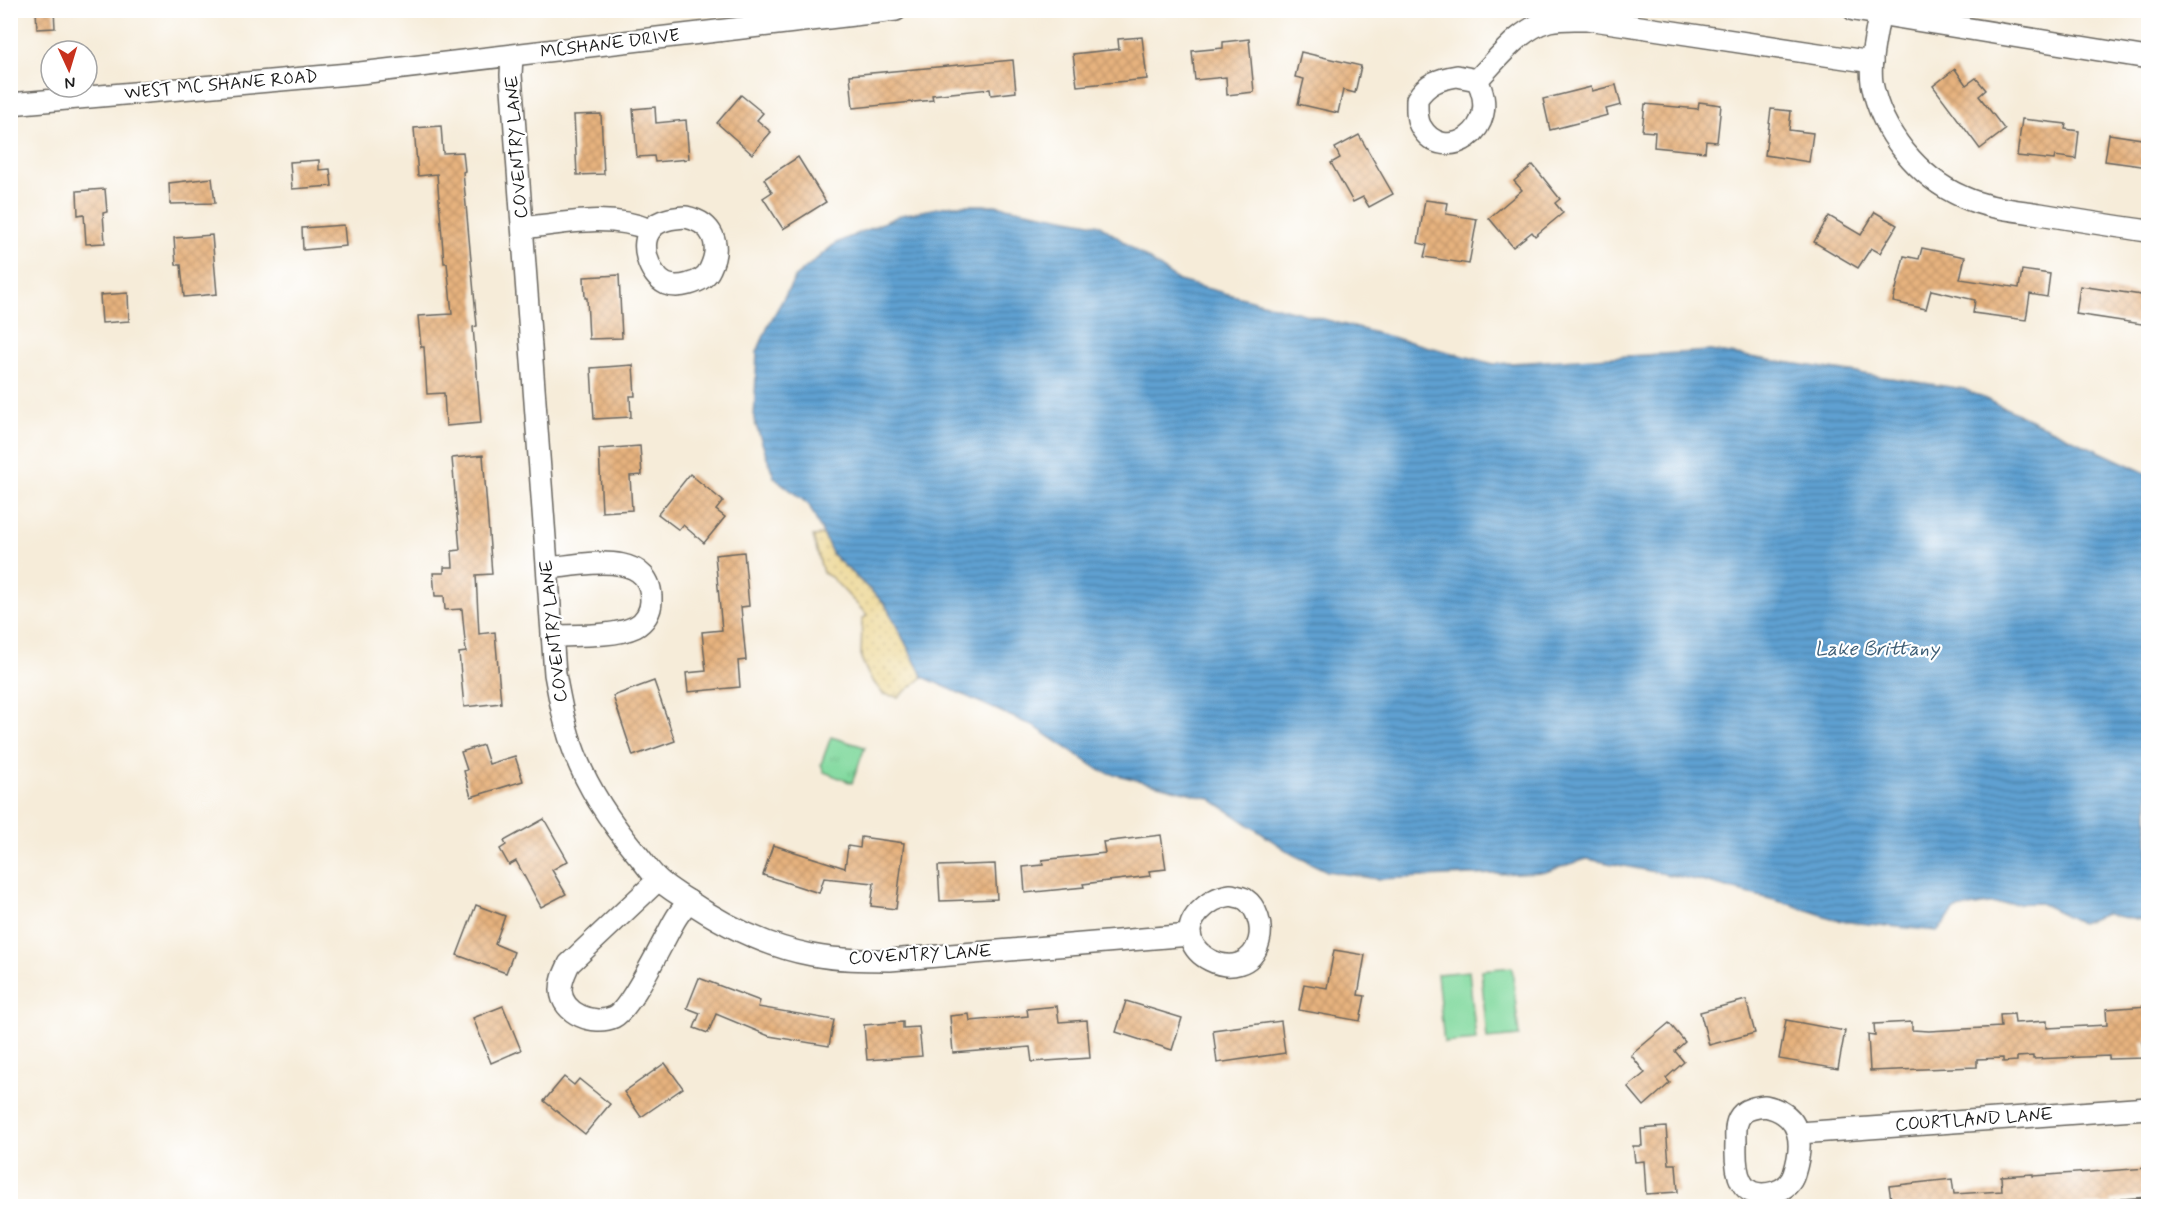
<svg xmlns="http://www.w3.org/2000/svg" width="2159" height="1217" viewBox="0 0 2159 1217" font-family="Mynerve,sans-serif">
<style>
.grass{fill:url(#grass-tufts);stroke:#4e7a5d;stroke-width:1.5}
.sand{fill:url(#sand-dots);stroke:#857b5d;stroke-width:1.5}
.pitch{fill:#81d99e;stroke:#4e7a5d;stroke-width:1.5}
.water{fill:url(#water-rules);stroke:#3d5e76;stroke-width:1.5}
.building{fill:url(#building-cross-hatch)}
.lines{fill:none;stroke-linecap:round;stroke-linejoin:round}
.street-casing{stroke:#68655e;stroke-width:24}
.street{stroke:#fff;stroke-width:21}
.labels{text-anchor:middle;dominant-baseline:central;stroke-width:4.5;stroke-linejoin:round;paint-order:stroke}
.street-label{font-size:18px;fill:#1c1c1c;stroke:#fff}
.water-label{font-size:20px;font-style:italic;fill:#3d5e76;stroke:#fff}
</style>
<defs>
<pattern id="grass-tufts" width="24" height="20" patternUnits="userSpaceOnUse" patternTransform="scale(1.5)"><rect width="24" height="20" fill="#81d99e"/><path d="M3 7l-1-3M5 7V3M7 7l1-3M15 17l-1-3M17 17v-4M19 17l1-3" fill="none" stroke="#6fba88"/></pattern>
<pattern id="sand-dots" width="8" height="8" patternUnits="userSpaceOnUse" patternTransform="scale(1.5)"><rect width="8" height="8" fill="#eeda9e"/><path d="M2 2h.1M6 6h.1" fill="none" stroke="#ccba88" stroke-width="1.8" stroke-linecap="round"/></pattern>
<pattern id="water-rules" width="6" height="5" patternUnits="userSpaceOnUse" patternTransform="scale(1.5)"><rect width="6" height="5" fill="#5ea0d1"/><path d="M0 2.5h6" fill="none" stroke="#4d82a9"/></pattern>
<pattern id="building-cross-hatch" width="8" height="8" patternUnits="userSpaceOnUse" patternTransform="scale(1.5)"><rect width="8" height="8" fill="#e6b27e"/><path d="M0 0l8 8M0 8l8-8" fill="none" stroke="#c5986c"/></pattern>
</defs>
<rect width="100%" height="100%" fill="#fff"/>
<filter id="ink" filterUnits="userSpaceOnUse"><feTurbulence type="fractalNoise" baseFrequency=".0167" numOctaves="2"/><feDisplacementMap in="SourceGraphic" scale="12" xChannelSelector="R" yChannelSelector="G"/><feConvolveMatrix kernelMatrix="1 2 1 2 8 2 1 2 1" color-interpolation-filters="sRGB"/></filter>
<filter id="wash" filterUnits="userSpaceOnUse"><feTurbulence type="fractalNoise" baseFrequency=".008" numOctaves="4" result="noise"/><feDisplacementMap in="SourceGraphic" scale="24" xChannelSelector="R" yChannelSelector="G"/><feGaussianBlur stdDeviation="1.35" result="paint"/><feColorMatrix in="noise" values="0 0 0 0 0 0 0 0 0 0 0 0 0 0 0 0 0 1.4 0 .05"/><feComposite in="paint" operator="in"/></filter>
<g filter="url(#wash)">
<rect width="100%" height="100%" fill="#f6ecd9"/>
<polygon class="grass" points="831,737 865,747 852,783 824,772 821,764"/>
<polygon class="sand" points="825,535 833,555 885,604 923,677 898,697 883,694 869,676 861,658 862,620 867,615 831,577 823,573 813,536"/>
<g class="pitch">
<polygon points="1512,967 1519,1036 1487,1039 1481,970"/>
<polygon points="1469,971 1476,1040 1444,1043 1437,974"/>
</g>
<polygon class="water" points="953,205 995,205 1100,225 1179,281 1494,364 1710,351 1964,389 2148,474 2148,922 2106,914 2081,923 2040,903 1989,904 1956,909 1937,931 1840,921 1789,904 1697,880 1587,859 1545,872 1377,879 1327,871 1292,854 1209,798 1101,771 1035,727 923,677 885,604 833,555 809,505 774,477 754,420 757,352 769,324 796,276 836,243 901,215"/>
<g id="blocks">
<g class="building">
<polygon points="36,10 54,10 55,28 37,29"/>
<polygon points="1142,37 1147,79 1077,86 1073,54 1119,49 1118,39"/>
<polygon points="1249,39 1254,92 1227,95 1226,77 1195,80 1192,51 1223,48 1223,42"/>
<polygon points="1301,52 1361,66 1355,93 1343,90 1338,113 1298,104 1304,79 1295,77"/>
<polygon points="1013,60 1016,92 991,95 990,89 932,95 933,100 853,108 850,75"/>
<polygon points="1955,69 1966,85 1976,78 1986,90 1979,96 2005,130 1980,149 1933,86"/>
<polygon points="1616,85 1621,105 1606,109 1608,115 1550,130 1543,99 1591,87 1592,91"/>
<polygon points="741,95 763,113 757,120 771,132 752,154 717,123"/>
<polygon points="1699,102 1721,105 1717,142 1706,141 1705,152 1654,147 1655,132 1642,131 1645,104 1698,109"/>
<polygon points="655,107 656,123 686,120 689,159 655,162 654,156 637,157 633,109"/>
<polygon points="1771,109 1791,111 1789,130 1813,133 1809,162 1765,155"/>
<polygon points="601,114 604,174 577,175 574,115"/>
<polygon points="2022,119 2066,124 2065,129 2079,131 2076,159 2055,156 2054,160 2017,156"/>
<polygon points="441,126 443,153 463,152 465,171 463,172 477,326 473,327 481,423 446,426 444,393 427,394 424,347 421,347 418,316 452,314 447,263 444,263 437,174 418,176 414,128"/>
<polygon points="2109,134 2148,140 2148,167 2105,161"/>
<polygon points="1359,135 1393,194 1369,207 1363,197 1353,202 1331,163 1340,158 1335,148"/>
<polygon points="798,157 826,202 783,229 763,198 772,192 764,179"/>
<polygon points="319,160 319,170 330,169 332,186 292,189 290,162"/>
<polygon points="1533,165 1560,199 1555,203 1563,213 1535,236 1532,232 1513,247 1489,218 1522,190 1514,181"/>
<polygon points="212,178 215,203 170,204 169,183"/>
<polygon points="105,189 107,212 103,213 105,243 86,244 84,214 78,215 77,191"/>
<polygon points="1425,200 1448,203 1446,214 1477,219 1469,264 1424,257 1427,245 1418,243"/>
<polygon points="1875,212 1897,225 1880,253 1871,248 1858,268 1814,242 1829,216 1861,235"/>
<polygon points="344,225 346,246 303,250 302,228"/>
<polygon points="212,235 217,294 184,297 181,265 176,265 174,238"/>
<polygon points="1922,248 1965,257 1960,279 2019,288 2022,270 2050,274 2047,297 2030,294 2026,320 1973,313 1975,300 1931,290 1926,309 1893,302 1904,256 1919,259"/>
<polygon points="619,275 622,338 589,339 587,298 585,298 584,277"/>
<polygon points="2080,286 2148,296 2148,325 2076,314"/>
<polygon points="128,293 129,321 102,323 100,295"/>
<polygon points="633,365 635,396 630,396 631,417 594,419 591,368"/>
<polygon points="640,446 642,475 630,476 632,510 602,512 599,449"/>
<polygon points="483,455 492,574 476,575 479,634 495,632 501,703 464,707 459,653 466,652 462,609 445,610 444,596 435,596 433,573 444,573 444,567 453,567 452,551 460,550 452,458"/>
<polygon points="690,474 723,501 716,510 725,517 704,543 683,525 679,530 658,514"/>
<polygon points="744,552 749,606 741,607 746,660 738,661 740,687 688,692 686,673 706,671 702,632 722,630 715,555"/>
<polygon points="654,681 675,741 633,756 613,696"/>
<polygon points="483,745 489,764 515,756 523,781 471,797 464,771 467,770 461,752"/>
<polygon points="544,819 568,861 552,870 566,894 541,907 516,861 509,865 500,849 506,845 504,841"/>
<polygon points="1161,835 1166,869 1149,871 1150,876 1083,884 1084,887 1025,893 1023,867 1043,865 1042,860 1105,853 1103,842"/>
<polygon points="861,837 904,843 896,909 871,906 874,883 824,878 819,893 763,875 773,845 845,868 848,846 860,848"/>
<polygon points="995,864 997,899 940,901 938,866"/>
<polygon points="476,905 505,916 495,944 514,952 506,973 457,955"/>
<polygon points="1334,950 1365,955 1358,995 1365,996 1360,1021 1299,1010 1304,984 1327,988"/>
<polygon points="699,978 760,1001 758,1007 834,1020 829,1046 769,1036 716,1014 708,1033 694,1028 700,1013 687,1008"/>
<polygon points="1746,1000 1755,1033 1709,1045 1700,1012"/>
<polygon points="1126,1001 1182,1018 1172,1050 1116,1032"/>
<polygon points="503,1006 521,1050 491,1063 473,1018"/>
<polygon points="1057,1006 1059,1022 1087,1020 1090,1058 1032,1062 1030,1047 953,1053 950,1016 969,1014 970,1021 1028,1016 1027,1009"/>
<polygon points="2148,1006 2148,1042 2142,1042 2144,1058 2109,1059 2109,1056 2033,1059 2033,1056 2017,1057 2017,1061 2003,1062 2003,1058 1977,1059 1977,1067 1870,1071 1868,1035 1875,1036 1874,1024 1912,1022 1912,1030 1929,1031 2001,1027 2000,1015 2014,1014 2015,1023 2047,1021 2047,1028 2107,1025 2106,1009"/>
<polygon points="1786,1020 1845,1031 1838,1069 1779,1059"/>
<polygon points="1281,1021 1285,1053 1217,1063 1213,1030"/>
<polygon points="903,1022 903,1028 919,1027 922,1056 867,1060 864,1025"/>
<polygon points="1669,1023 1685,1042 1675,1051 1684,1062 1666,1078 1670,1083 1644,1106 1628,1087 1645,1073 1631,1055"/>
<polygon points="665,1063 683,1088 641,1117 624,1092"/>
<polygon points="564,1077 574,1085 579,1079 610,1104 585,1134 544,1101"/>
<polygon points="1666,1127 1669,1164 1676,1164 1678,1192 1646,1194 1644,1161 1635,1162 1633,1146 1642,1146 1641,1129"/>
<polygon points="2148,1168 2148,1197 2110,1200 2111,1204 2065,1206 1892,1206 1889,1186 1952,1179 1954,1194 2002,1191 2001,1176 2033,1174 2033,1176"/>
</g>
</g>
</g>
<g filter="url(#ink)">
<use href="#blocks" fill-opacity="0" stroke="#68655e" stroke-width="1.5"/>
<g class="lines">
<g class="street-casing">
<g id="street">
<polyline points="1854,10 2148,58"/>
<path d="M 1879,15 C 1876,36 1869,61 1872,83 C 1881,132 1919,178 1963,197 C 1987,208 2014,210 2040,214 C 2076,220 2112,226 2148,231"/>
<path d="M 512,56 L 511,75 L 555,674 C 560,701 565,728 575,754 C 589,791 612,824 637,854 C 644,862 650,872 658,879 C 665,886 675,892 684,898 C 723,925 765,946 812,955 C 838,960 864,960 890,960 L 1190,935"/>
<path d="M 1457,76 L 1477,80 C 1504,131 1443,166 1421,127 C 1416,119 1417,108 1417,99 C 1427,83 1439,79 1457,76 Z"/>
<path d="M 1477,80 C 1498,59 1519,29 1549,21 C 1561,18 1575,19 1587,19 L 1872,62"/>
<polyline points="10,104 360,73 896,10"/>
<path d="M 686,217 C 713,223 722,244 710,269 C 706,278 697,282 689,284 C 682,286 673,287 666,284 C 649,276 638,243 652,228 C 660,219 674,218 686,217 Z"/>
<path d="M 523,228 C 564,223 612,213 650,230"/>
<path d="M 549,568 C 582,565 653,548 651,601 C 651,611 645,622 635,627 C 614,637 575,635 552,636"/>
<path d="M 658,880 L 569,964 C 565,973 561,980 561,990 C 562,1014 594,1026 614,1017 C 631,1009 664,939 675,920 C 679,913 684,907 689,901"/>
<path d="M 1231,895 C 1235,896 1241,897 1245,899 C 1257,907 1263,927 1259,941 C 1245,993 1163,950 1199,912 C 1209,902 1217,897 1231,895 Z"/>
<path d="M 1765,1106 C 1802,1114 1804,1143 1794,1174 C 1791,1184 1784,1189 1775,1192 C 1738,1202 1735,1171 1736,1143 C 1736,1133 1734,1121 1743,1113 C 1748,1108 1758,1107 1765,1106 Z"/>
<polyline points="1799,1133 2148,1108"/>
</g>
</g>
<use href="#street" class="street"/>
</g>
</g>
<g class="labels">
<g class="street-label">
<text transform="translate(610 44) rotate(-7)">MCSHANE DRIVE</text>
<text transform="translate(221 85) rotate(-5)">WEST MC SHANE ROAD</text>
<text transform="translate(517 147) rotate(-94)">COVENTRY LANE</text>
<text transform="translate(554 631) rotate(-96)">COVENTRY LANE</text>
<text transform="translate(920 955) rotate(-3)">COVENTRY LANE</text>
<text transform="translate(1974 1120) rotate(-4)">COURTLAND LANE</text>
</g>
<g class="water-label">
<text x="1877" y="649">Lake Brittany</text>
</g>
</g>
<rect width="2159" height="1217" fill="none" stroke="#fff" stroke-width="36"/>
<g transform="translate(69 69) rotate(176)"><circle r="28" fill="#ffffff" stroke="#a4a4a4" stroke-width="1.5"/>
<path d="M0-4.5L10 22L0 15L-10 22Z" fill="#c8321e"/>
<text y="-9" font-size="16" font-weight="bold" text-anchor="middle" fill="#1c1c1c">N</text>
</g>
</svg>
